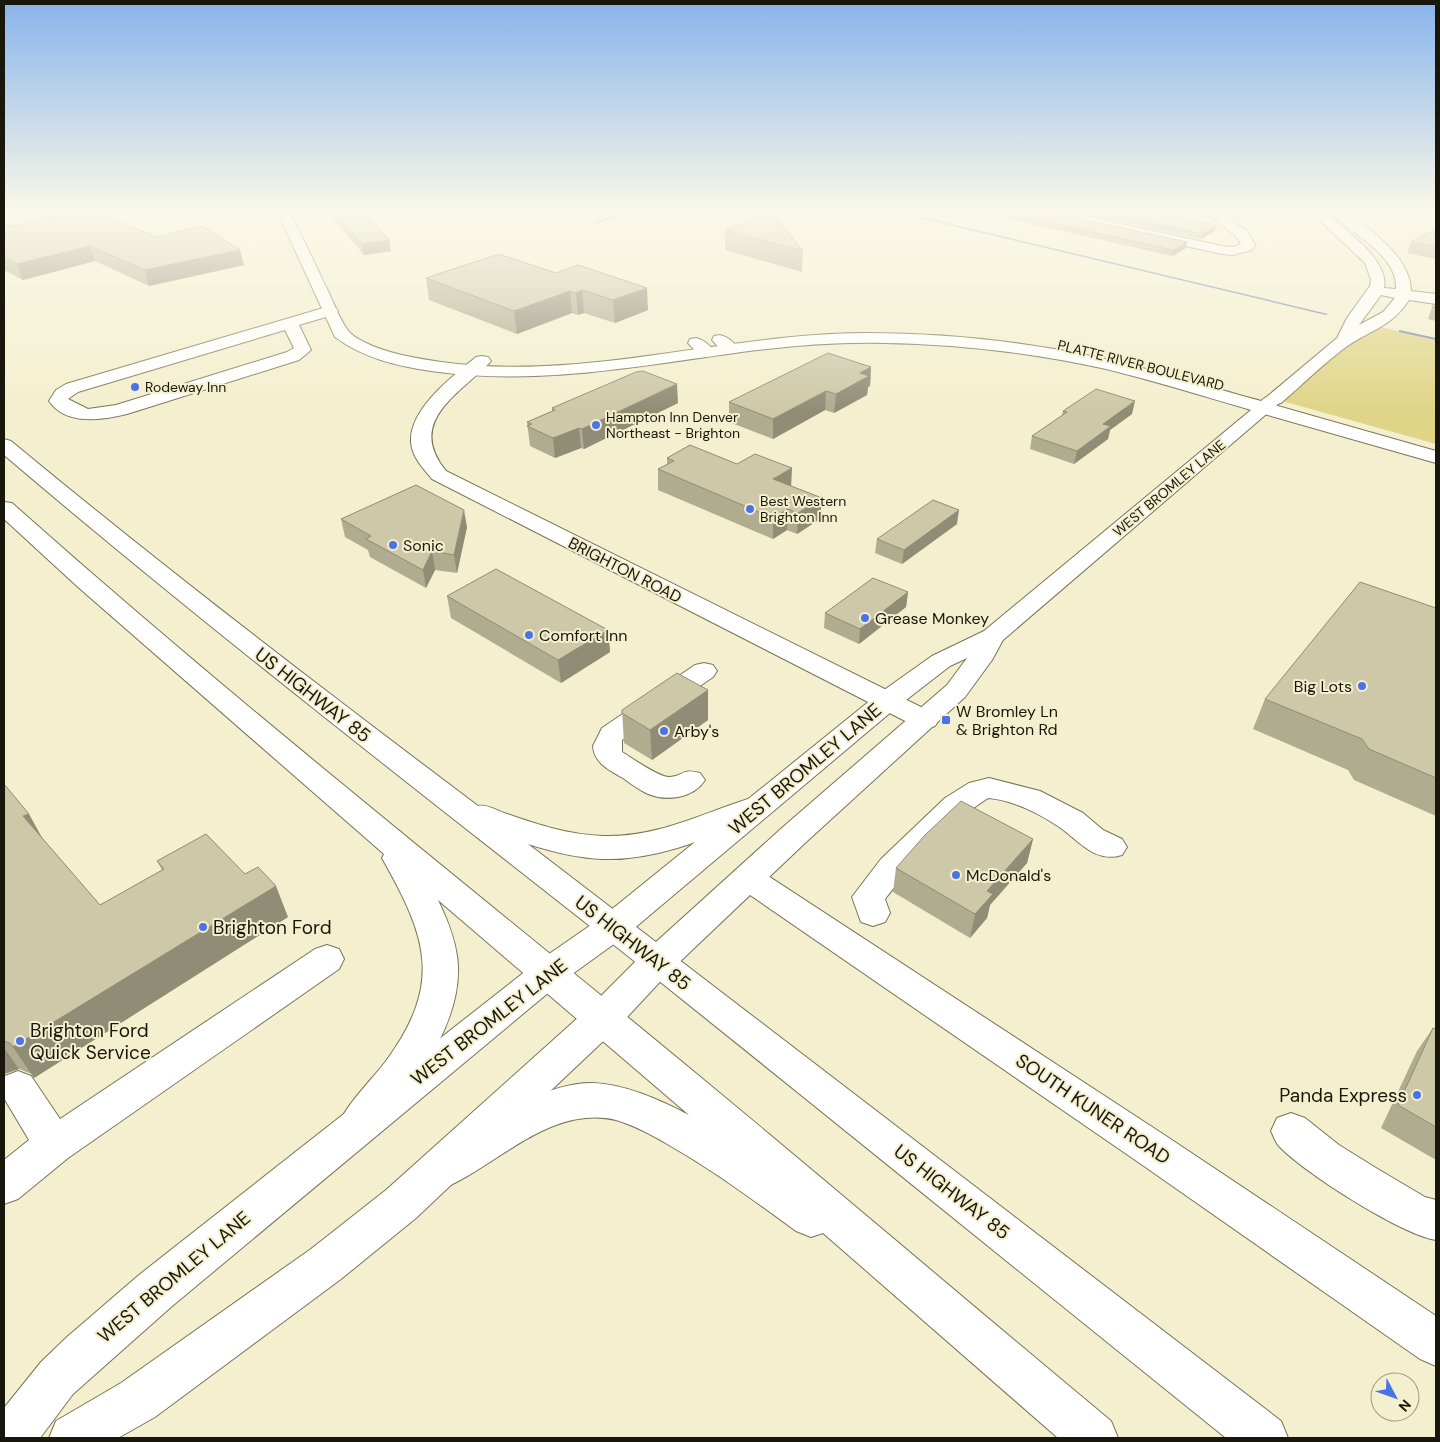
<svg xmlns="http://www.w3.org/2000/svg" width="1440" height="1442" viewBox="0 0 1440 1442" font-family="'DM Sans',sans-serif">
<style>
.green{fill:#e0d487}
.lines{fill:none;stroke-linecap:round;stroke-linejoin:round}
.stream{fill:#7083ac;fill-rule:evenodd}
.minor-casing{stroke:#797456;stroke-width:2}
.major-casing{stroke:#797456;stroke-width:2}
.highway-casing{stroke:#797456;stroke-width:2}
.minor{fill:#fff;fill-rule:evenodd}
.major{fill:#fff;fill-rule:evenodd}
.highway{fill:#fff;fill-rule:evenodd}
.wall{fill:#b0ac90}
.shaded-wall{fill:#908c76}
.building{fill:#cdc8a8;stroke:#908c76}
.poi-dot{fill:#4974e7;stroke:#f4efce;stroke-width:2}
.labels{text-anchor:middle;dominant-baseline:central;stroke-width:4;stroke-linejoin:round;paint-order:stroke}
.far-street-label{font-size:14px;fill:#19170b;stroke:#f4efce}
.far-poi-label{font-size:14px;fill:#19170b;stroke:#f4efce;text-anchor:start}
.poi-label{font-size:16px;fill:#19170b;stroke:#f4efce;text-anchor:start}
.street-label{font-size:16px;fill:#19170b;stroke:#f4efce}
.near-street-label{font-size:19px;fill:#19170b;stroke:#f4efce}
.near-poi-label{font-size:19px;fill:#19170b;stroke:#f4efce;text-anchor:start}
</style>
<rect width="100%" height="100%" fill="#f4efce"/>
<polygon class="green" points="1372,325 1436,340 1436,444 1275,399"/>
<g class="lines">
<g class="stream">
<polygon points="631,209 637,209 598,223 595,222"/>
<polygon points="882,209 889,209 1328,314 1326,315"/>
<polygon points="1399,330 1436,338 1436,340 1399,332"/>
</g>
<g class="minor-casing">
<g id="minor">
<polygon points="96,209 119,209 118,212 4,239 4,231"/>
<polygon points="1029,209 1053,209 1222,246 1233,247 1241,244 1236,236 1199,209 1214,209 1247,231 1255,245 1252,250 1233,255 1222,254 1035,213"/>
<path d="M 1308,209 L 1322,209 C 1341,227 1390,259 1384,288 L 1396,289 C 1398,253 1347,233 1329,209 C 1333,209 1340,208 1344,210 C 1349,212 1355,218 1359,221 C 1380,237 1411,262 1411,291 L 1436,294 L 1436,304 L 1409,300 C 1390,329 1368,330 1342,350 C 1321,366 1302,385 1281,403 L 1275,404 L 1269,403 L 1266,399 L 1269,395 L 1337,338 L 1347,318 L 1370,286 L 1371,280 L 1365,263 ZM 1381,295 L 1395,298 L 1383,312 L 1359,325 Z"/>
<path d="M 330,306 L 336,308 L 338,311 L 336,314 L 299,325 L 311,350 L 299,360 L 127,414 C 102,420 66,426 49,401 L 56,390 L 66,384 ZM 285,330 L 294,348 L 287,352 L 116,405 L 88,409 L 68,399 L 78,392 Z"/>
<path d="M 720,335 C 728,337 734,342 738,349 L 736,353 L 724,353 L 712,340 L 714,336 Z"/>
<path d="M 696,338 C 704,340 710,345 714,352 L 712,356 L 700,356 L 688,343 L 690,339 Z"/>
<path d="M 482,356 L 488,357 L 491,361 C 485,368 477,374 471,380 C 440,407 414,432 446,471 L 935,714 L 939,720 L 935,726 L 925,729 L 915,726 L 432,479 C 423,468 412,457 411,442 C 409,409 453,376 476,357 Z"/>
<polygon points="1264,402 1436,451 1436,463 1257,412 1255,408 1257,404"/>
<path d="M 704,663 L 713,665 L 717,671 L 713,677 L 622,740 L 622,752 C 632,758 660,778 670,777 C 684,776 682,768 700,773 L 705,780 C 693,799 665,802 646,793 C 638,789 630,783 623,778 C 609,770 594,763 593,746 L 602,728 L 695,665 Z"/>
<path d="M 989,778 L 1040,791 L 1083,813 L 1103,830 L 1122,839 L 1127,847 L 1122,855 C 1096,863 1081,843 1062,829 C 1041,814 1013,800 988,798 C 948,824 914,862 885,899 L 890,913 L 885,922 L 873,926 L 861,922 L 852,897 L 881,859 L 945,798 L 969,783 Z"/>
<polygon points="748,866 759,870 1169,1138 1436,1316 1436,1366 1420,1359 1141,1164 737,886 732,878 737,870"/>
<polygon points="327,945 339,949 344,959 339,969 68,1158 18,1199 4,1204 4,1160 29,1140 4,1098 5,1076 18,1071 31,1076 60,1119 315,949"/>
<path d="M 1291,1113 L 1305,1118 L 1339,1145 L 1376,1168 L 1425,1197 L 1436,1200 L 1436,1240 C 1402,1235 1301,1171 1278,1145 C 1275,1141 1273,1135 1271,1131 L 1277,1118 Z"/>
</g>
</g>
<g class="major-casing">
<path id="major" d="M 276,209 L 288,209 C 302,236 315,264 328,291 C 334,303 339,318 347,329 C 351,335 358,339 364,342 C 388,354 415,358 441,362 C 584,382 725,333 867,333 C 947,333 1028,342 1106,359 C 1158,371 1210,387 1261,401 C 1268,395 1272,393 1281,395 L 1284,399 L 1003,640 L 992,660 L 965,697 L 805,843 L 670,971 L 616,1029 L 416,1218 L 341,1279 L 155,1417 L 118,1438 L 49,1438 L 56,1421 L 121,1383 L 311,1249 L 386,1190 L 590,1007 L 646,951 L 783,827 L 947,685 L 967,658 L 950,666 L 897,707 L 625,936 L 560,983 L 171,1307 L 73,1394 L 40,1438 L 4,1438 L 4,1408 L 41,1362 L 67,1337 L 139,1275 L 536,963 L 601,918 L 877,695 L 932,656 L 984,631 L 1251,410 C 1203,396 1155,381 1106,369 C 1033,353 958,344 883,343 C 841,342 799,345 757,350 C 648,364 541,387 431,371 C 397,366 363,358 335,337 Z"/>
</g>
<g class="highway-casing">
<g id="highway">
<path d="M 4,439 L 11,441 C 163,567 320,687 478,806 C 486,804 496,810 504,813 C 536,824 568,835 603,836 C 660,838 708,810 761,795 L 772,798 L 776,805 L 772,812 C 719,833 661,861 603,859 C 577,858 553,852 528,844 L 1281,1421 L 1288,1438 L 1226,1438 C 1032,1282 838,1124 643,968 C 429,799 212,632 4,455 Z"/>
<path d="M 4,502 L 12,503 C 207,677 411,840 614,1006 C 781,1142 945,1283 1111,1421 L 1118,1438 L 1058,1438 L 823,1233 L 811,1237 L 796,1231 C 756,1202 717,1173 674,1148 C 656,1137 636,1126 616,1120 C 596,1115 575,1118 556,1125 C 513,1141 479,1175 437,1191 L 423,1186 L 417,1172 L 423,1158 C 466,1133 541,1082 592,1083 C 625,1084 660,1100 689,1115 L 438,900 C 448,921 457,943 458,966 C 460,1020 423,1072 391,1113 C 386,1121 379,1131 372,1137 C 369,1140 362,1141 358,1143 L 344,1138 L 338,1125 C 349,1101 370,1082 386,1061 C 444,982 426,936 382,858 L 384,854 L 78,587 L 4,519 Z"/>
</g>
</g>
<use href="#minor" class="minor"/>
<use href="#major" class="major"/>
<use href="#highway" class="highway"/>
</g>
<g class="wall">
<polygon points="325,209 362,209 389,240 391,251 364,255"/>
<polygon points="965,209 1035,209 1186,248 1172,256"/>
<polygon points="1062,209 1163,209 1156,213 1215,231 1201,239"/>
<polygon points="1233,209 1252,209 1238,218"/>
<polygon points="4,228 157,237 244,265 149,286 95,261 23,280 4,270"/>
<polygon points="1436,229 1436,259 1407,253 1411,242"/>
<polygon points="725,230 803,251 802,272 725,250"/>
<polygon points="499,254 648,310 615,323 584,313 578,315 572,313 517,334 429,300 426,278"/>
<polygon points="1436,303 1436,321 1428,319 1432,307"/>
<polygon points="871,367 870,386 868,387 867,395 834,413 825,410 773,439 729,422 729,402"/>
<polygon points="678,403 584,449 581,448 555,458 530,446 527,422 552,411 552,408"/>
<polygon points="1063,411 1132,414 1110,430 1108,439 1074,464 1030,449 1032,436 1062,416"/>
<polygon points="667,458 791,486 822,498 820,519 797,534 787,530 773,539 658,490 658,469 667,464"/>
<polygon points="341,519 467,527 457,573 435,570 426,588 370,557 368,550 345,537"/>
<polygon points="957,524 902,564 875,553 877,539"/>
<polygon points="908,592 906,607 859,644 824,628 825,613"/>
<polygon points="447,596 608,630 610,652 561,683 451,618"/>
<polygon points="1436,608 1436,816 1354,780 1348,770 1253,729 1265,699"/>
<polygon points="622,710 708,720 652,760 624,743"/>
<polygon points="4,784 42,838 100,905 162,870 157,861 288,917 34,1078 32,1074 19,1069 4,1074 4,1081"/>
<polygon points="1033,839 1027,863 990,905 987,918 970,938 893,892 896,868"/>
<polygon points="1433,1028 1436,1029 1436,1160 1381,1128 1417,1051"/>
</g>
<g class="shaded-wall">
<polygon points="1154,209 1163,209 1149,217 1150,211"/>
<polygon points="1245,209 1252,209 1238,218 1239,212"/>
<polygon points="1216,225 1215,231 1201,239 1202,234"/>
<polygon points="389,240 391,251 364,255 362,244"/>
<polygon points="1187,242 1186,248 1172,256 1173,250"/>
<polygon points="90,246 95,261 23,280 17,264"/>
<polygon points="240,250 244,265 149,286 145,270"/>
<polygon points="647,288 648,310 615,323 613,300"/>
<polygon points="582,290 584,313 578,315 576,293"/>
<polygon points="570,291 572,313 517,334 514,311"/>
<polygon points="871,367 870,386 868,387 867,395 834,413 836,394 860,373"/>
<polygon points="677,384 678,403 584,449 582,429"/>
<polygon points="826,391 825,410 773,439 773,419"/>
<polygon points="1135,401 1132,414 1110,430 1108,439 1074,464 1077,451 1103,424"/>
<polygon points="579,428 581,448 555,458 553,438"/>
<polygon points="792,468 791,489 773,479"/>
<polygon points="822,498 820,519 797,534 798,513"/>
<polygon points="788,509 787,530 773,539 773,518"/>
<polygon points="464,510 467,527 457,573 454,555"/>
<polygon points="959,510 957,524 902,564 904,550"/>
<polygon points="432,551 435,570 426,588 423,570"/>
<polygon points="908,592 906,607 859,644 860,629"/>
<polygon points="608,630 610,652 561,683 558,660"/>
<polygon points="708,690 708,720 652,760 650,730"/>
<polygon points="29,814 46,845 23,816"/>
<polygon points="1033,839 1027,863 990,905 987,918 970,938 975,914 987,891"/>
<polygon points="276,886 288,917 34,1078 13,1047"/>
<polygon points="4,1048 19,1069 4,1074 4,1081"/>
</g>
<g class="building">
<polygon points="85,209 88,209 157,237 202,226 240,250 145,270 90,246 17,264 4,257 4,228"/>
<polygon points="331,209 362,209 389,240 362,244"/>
<polygon points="989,209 1035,209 1187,242 1173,250"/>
<polygon points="1088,209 1154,209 1150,211 1216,225 1202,234"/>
<polygon points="1237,209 1245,209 1239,212"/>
<polygon points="772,213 803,251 725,230"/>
<polygon points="1436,229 1436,247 1411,242"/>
<polygon points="499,254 556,273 578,265 647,288 613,300 582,290 576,293 570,291 514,311 426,278"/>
<polygon points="1436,303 1436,308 1432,307"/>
<polygon points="828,353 871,367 860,373 869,376 836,394 826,391 773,419 729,402"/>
<polygon points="643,371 677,384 582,429 579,428 553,438 527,426 532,424 527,422 555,410 552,408 636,372"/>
<polygon points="1096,389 1135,401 1103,424 1111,426 1077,451 1032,436 1067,412 1063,411"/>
<polygon points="690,445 737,464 755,454 792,468 773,479 822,498 798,513 788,509 773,518 658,469 674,461 667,458"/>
<polygon points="416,485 464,510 454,555 432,551 423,570 366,539 371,536 341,519"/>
<polygon points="933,500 959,510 904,550 877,539"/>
<polygon points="496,569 608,630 558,660 447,596"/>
<polygon points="873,578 908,592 860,629 825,613"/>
<polygon points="1360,582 1436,608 1436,778 1369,749 1362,739 1265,699"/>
<polygon points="677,673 708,690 650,730 622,713 622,710"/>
<polygon points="4,784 29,814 23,816 100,905 164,869 157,861 206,834 245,874 258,867 276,886 13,1047 10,1043 4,1041"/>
<polygon points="961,801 1033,839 987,891 993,894 975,914 896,868 925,835"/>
<polygon points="1433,1028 1436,1029 1436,1127 1398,1105"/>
</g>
<linearGradient id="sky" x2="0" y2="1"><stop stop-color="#87b3ec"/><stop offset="0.51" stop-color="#faf8e9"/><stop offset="1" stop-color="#faf8e9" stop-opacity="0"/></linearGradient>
<rect width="1440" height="411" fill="url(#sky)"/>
<g class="poi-dot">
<circle cx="135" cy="387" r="5"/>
<circle cx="596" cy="425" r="5"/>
<circle cx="750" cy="509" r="5"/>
<circle cx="393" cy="545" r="5"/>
<circle cx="865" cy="618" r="5"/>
<circle cx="529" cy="635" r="5"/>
<circle cx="1362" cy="686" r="5"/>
<rect x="941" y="715" width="10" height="10" rx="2.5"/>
<circle cx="664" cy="731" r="5"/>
<circle cx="956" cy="875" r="5"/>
<circle cx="203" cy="927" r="5"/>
<circle cx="20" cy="1041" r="5"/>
<circle cx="1417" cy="1095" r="5"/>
</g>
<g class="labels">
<g class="far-street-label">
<text transform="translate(1141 365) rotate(14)">PLATTE RIVER BOULEVARD</text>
<text transform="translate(1169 488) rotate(-40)">WEST BROMLEY LANE</text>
</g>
<g class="far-poi-label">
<text x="145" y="387">Rodeway Inn</text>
<text x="606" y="417">Hampton Inn Denver<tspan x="606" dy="16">Northeast - Brighton</tspan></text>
<text x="760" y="501">Best Western<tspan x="760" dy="16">Brighton Inn</tspan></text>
</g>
<g class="poi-label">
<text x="403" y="545">Sonic</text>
<text x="875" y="618">Grease Monkey</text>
<text x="539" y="635">Comfort Inn</text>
<text x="1352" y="686" text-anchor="end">Big Lots</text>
<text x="956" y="711">W Bromley Ln<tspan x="956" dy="18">&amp; Brighton Rd</tspan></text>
<text x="674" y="731">Arby's</text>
<text x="966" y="875">McDonald's</text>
</g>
<g class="street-label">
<text transform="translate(625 570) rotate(27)">BRIGHTON ROAD</text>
</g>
<g class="near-street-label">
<text transform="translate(313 695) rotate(38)">US HIGHWAY 85</text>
<text transform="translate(805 769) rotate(-40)">WEST BROMLEY LANE</text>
<text transform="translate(633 943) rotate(38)">US HIGHWAY 85</text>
<text transform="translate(489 1022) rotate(-38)">WEST BROMLEY LANE</text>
<text transform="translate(1093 1109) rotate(34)">SOUTH KUNER ROAD</text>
<text transform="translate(952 1192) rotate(38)">US HIGHWAY 85</text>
<text transform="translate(174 1277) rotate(-40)">WEST BROMLEY LANE</text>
</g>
<g class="near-poi-label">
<text x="213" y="927">Brighton Ford</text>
<text x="30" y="1030">Brighton Ford<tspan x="30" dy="22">Quick Service</tspan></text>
<text x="1407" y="1095" text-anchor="end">Panda Express</text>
</g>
</g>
<rect width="1440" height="1442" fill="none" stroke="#19170b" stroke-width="10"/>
<g transform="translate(1395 1397) rotate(131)"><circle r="24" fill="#f4efce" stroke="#9c9980"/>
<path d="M0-4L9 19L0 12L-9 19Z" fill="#4974e7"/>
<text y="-8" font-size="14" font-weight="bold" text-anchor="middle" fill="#19170b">N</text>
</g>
</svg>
